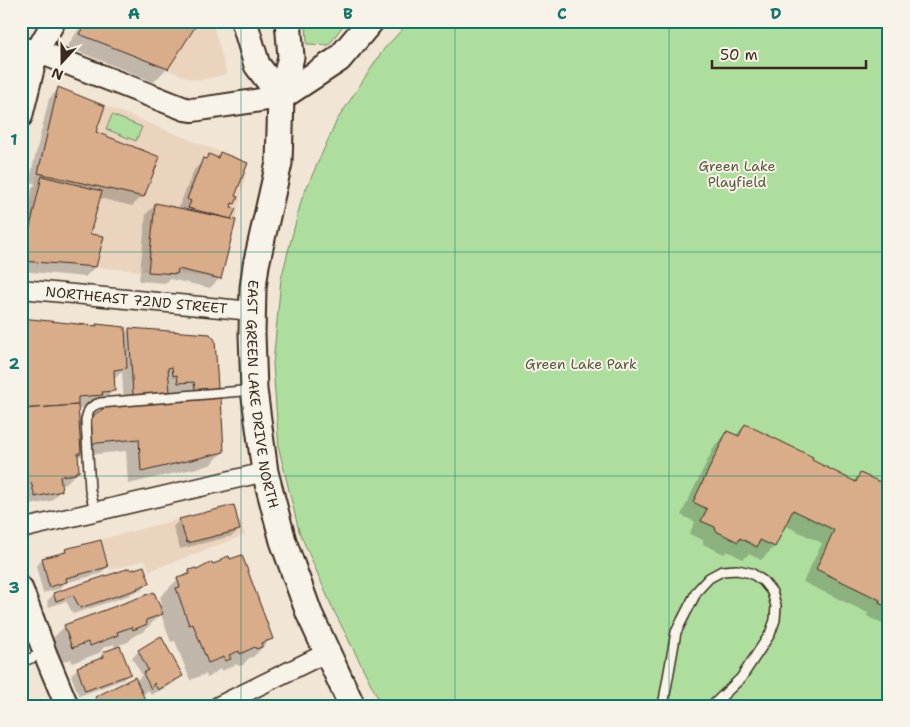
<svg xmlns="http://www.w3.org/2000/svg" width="910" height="727" viewBox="0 0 910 727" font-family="'Shantell Sans',sans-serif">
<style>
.built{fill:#ead4be}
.green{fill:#aede9e;stroke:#74845e}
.shadow{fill:#0003}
.building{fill:#d9ac8a;stroke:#3b2a1e}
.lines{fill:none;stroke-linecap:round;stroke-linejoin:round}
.service-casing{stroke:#3b2a1e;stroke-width:12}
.minor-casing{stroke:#3b2a1e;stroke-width:21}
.tertiary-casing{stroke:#3b2a1e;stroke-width:26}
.secondary-casing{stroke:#3b2a1e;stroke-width:29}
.service{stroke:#f7f3e8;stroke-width:9}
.minor{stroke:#f7f3e8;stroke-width:18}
.tertiary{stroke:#f7f3e8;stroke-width:22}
.secondary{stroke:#f7f3e8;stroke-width:25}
.grid{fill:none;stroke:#0f766e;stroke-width:1;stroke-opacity:0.55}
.labels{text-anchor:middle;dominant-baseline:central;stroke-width:4;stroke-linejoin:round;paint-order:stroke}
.park-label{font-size:14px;fill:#58573e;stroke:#f7f3e8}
.street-label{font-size:14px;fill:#3b2a1e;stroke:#f7f3e8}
.neatline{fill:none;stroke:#0f766e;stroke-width:2}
.grid-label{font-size:16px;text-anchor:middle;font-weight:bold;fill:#0f766e}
</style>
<rect width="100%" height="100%" fill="#f1e5d5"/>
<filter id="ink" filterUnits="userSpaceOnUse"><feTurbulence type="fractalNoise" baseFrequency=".02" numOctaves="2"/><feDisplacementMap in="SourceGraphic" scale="10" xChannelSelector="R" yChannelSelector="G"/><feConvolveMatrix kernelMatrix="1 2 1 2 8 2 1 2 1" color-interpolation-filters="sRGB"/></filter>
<g filter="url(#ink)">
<g class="built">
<polygon points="87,21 212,21 227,74 201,80 191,79 79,34"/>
<polygon points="58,87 248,163 236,220 221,279 177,274 21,261 21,243"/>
<polygon points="234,505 245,535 149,571 145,560 110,570 102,539"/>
</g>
<g class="green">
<polygon points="306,21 346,21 329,45 307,44"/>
<polygon points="410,21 889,21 889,706 382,706 333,609 299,531 279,449 273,364 281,279 302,198 337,120 384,49"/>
<polygon points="112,115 142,127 136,141 106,129"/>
</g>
<g class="shadow">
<polygon points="84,21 197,21 167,68 154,82 67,47"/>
<polygon points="58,89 94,132 143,196 132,206 99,198 89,235 95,267 85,277 21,271 21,234 32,187 36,184 29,182 49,99"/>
<polygon points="220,154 234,197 234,203 230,208 234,209 229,220 220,278 210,288 170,279 165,283 139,281 146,214 156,204 178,209 194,170 209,155 216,158"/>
<polygon points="21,320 95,327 97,326 124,328 124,335 129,329 217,388 207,398 185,399 184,391 167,393 158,401 124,404 122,372 113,380 113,391 100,404 88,408 77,409 79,435 96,415 223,452 210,465 128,484 126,451 77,456 78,472 65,484 60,484 61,490 51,501 25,506 21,492"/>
<polygon points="745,425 810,461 853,481 861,474 889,488 889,623 886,626 867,616 868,613 803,582 822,543 784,525 774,547 761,560 749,554 743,559 727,551 724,554 703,544 703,540 689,534 695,522 681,515 715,445 728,432 735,436"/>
<polygon points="233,507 239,530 232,536 180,549 173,527 179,520"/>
<polygon points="66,550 107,567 100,574 64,583 59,589 43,593 36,566 43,559 62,554"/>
<polygon points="221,560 271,639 253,657 249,658 243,665 238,666 237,664 222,671 221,669 218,670 211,676 207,678 206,674 190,680 175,641 171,642 161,614 143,632 135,635 128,642 119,645 129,674 122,680 79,696 71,675 78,668 97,661 103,653 115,649 114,644 104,647 99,653 72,663 71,659 54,665 47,644 65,626 158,607 162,604 160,597 178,579 183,577 189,571 195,569 196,571 218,564"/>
<polygon points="148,583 142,590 132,593 130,595 73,614 66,601 49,607 47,601 54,594"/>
<polygon points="139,651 181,676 174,683 151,695 148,690 142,696 145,701 140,706 90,706 89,704 96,698 135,682 142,675 132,658"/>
</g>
<g class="building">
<polygon points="87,21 199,21 168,69 79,34"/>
<polygon points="58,87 105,106 96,132 160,157 144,197 38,173"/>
<polygon points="220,152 248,163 235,196 238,197 235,204 232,203 231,207 236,209 231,219 188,208 191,201 187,199 203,158 206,159 209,154 218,158"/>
<polygon points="42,176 102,191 90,234 104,236 96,267 22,261"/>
<polygon points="155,203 236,220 221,279 178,269 177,274 148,272"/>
<polygon points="21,318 97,326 96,324 125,327 127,368 114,370 115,391 102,392 103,395 78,397 78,405 21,409"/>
<polygon points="129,328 210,334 215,340 218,388 195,390 194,382 178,383 177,375 173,376 172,367 168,368 170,392 133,395"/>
<polygon points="221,398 224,452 141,472 139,439 88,444 89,424 95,414 106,407"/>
<polygon points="78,405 81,453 78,453 79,472 75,472 76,474 60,476 62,491 35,497 31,482 24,484 21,447 22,409"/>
<polygon points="745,424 813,457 812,460 856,482 860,473 889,486 889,608 879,603 880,600 816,569 834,530 793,510 775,547 760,540 757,547 740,538 738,542 716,531 715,527 701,521 707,509 693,502 727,431 739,436"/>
<polygon points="234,505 240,530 187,543 179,519"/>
<polygon points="101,540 108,567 66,578 67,582 49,587 42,558 66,552 65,549"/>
<polygon points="242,555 273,639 261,643 262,647 256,649 255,647 240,654 239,651 229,655 231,659 225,661 224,657 208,663 193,624 189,625 176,588 180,587 177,578 190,574 189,570 196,568 197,570 212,562 213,564 221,561 221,559 229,556 230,559"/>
<polygon points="144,566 150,583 137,588 138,589 80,608 73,595 56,601 53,593 130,568 131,570"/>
<polygon points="154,592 163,614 146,620 147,624 133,630 132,627 117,632 118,635 90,646 88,642 72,648 64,625"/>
<polygon points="161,636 183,676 158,690 154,683 151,689 143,673 148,670 138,650"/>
<polygon points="120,646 131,674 85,691 77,667 104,657 103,652"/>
<polygon points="135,677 146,702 138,706 99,706 95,697"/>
</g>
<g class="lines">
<g class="service-casing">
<g id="service">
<path d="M 95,511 L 90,490 L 86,420 C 88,410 90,406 100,403 L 254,390"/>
<polyline points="21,662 45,653"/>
<polyline points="663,706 676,632 697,591 709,578 722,571 737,570 751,573 763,581 772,592 776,606 775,620 770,634 741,678 712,706"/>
</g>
</g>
<g class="minor-casing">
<g id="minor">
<path id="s1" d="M 21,289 L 252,311"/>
<polyline points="21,529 265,472"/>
<polyline points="218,706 326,653"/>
</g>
</g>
<g class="tertiary-casing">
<g id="tertiary">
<polyline points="21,49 37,51 185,109 193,110 281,97"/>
<polyline points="21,116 37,51 54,21"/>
<polyline points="21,588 45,653 67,706"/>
</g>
</g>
<g class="secondary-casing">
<g id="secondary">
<polyline points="244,21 257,65 281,97"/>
<path id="s2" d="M 288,21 L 291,57 L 281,97 L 279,163 L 256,265 L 253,288 L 252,334 L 254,390 L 265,472 L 283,541 L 309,613 L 352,706"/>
<polyline points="281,97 339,59 371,21"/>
</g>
</g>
<use href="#service" class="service"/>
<use href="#minor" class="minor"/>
<use href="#tertiary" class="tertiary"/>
<use href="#secondary" class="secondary"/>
</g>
</g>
<path class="grid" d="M 241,21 L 241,706M 455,21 L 455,706M 669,21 L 669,706M 21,252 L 889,252M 21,476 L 889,476"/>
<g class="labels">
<g class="park-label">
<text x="737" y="166">Green Lake<tspan x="737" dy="16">Playfield</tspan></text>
<text x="581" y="364">Green Lake Park</text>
</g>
<g class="street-label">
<text stroke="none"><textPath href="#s1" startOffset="116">NORTHEAST 72ND STREET</textPath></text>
<text stroke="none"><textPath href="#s2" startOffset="378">EAST GREEN LAKE DRIVE NORTH</textPath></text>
</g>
</g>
<rect width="910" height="727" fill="none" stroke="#f7f3e8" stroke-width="55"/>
<g transform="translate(62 62) rotate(201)" stroke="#f7f3e8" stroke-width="4" paint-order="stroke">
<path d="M0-4L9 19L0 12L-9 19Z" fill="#3b2a1e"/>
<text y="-8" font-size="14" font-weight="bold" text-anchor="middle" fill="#3b2a1e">N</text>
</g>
<path d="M712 60v8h154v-8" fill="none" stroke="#3b2a1e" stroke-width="2.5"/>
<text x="720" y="60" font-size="15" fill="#3b2a1e" stroke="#f7f3e8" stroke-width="4" paint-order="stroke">50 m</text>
<rect x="28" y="28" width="854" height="672" class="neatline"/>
<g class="grid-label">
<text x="134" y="19">A</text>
<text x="348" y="19">B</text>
<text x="562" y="19">C</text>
<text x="776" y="19">D</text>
<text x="14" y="145">1</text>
<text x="14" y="369">2</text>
<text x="14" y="593">3</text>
</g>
</svg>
